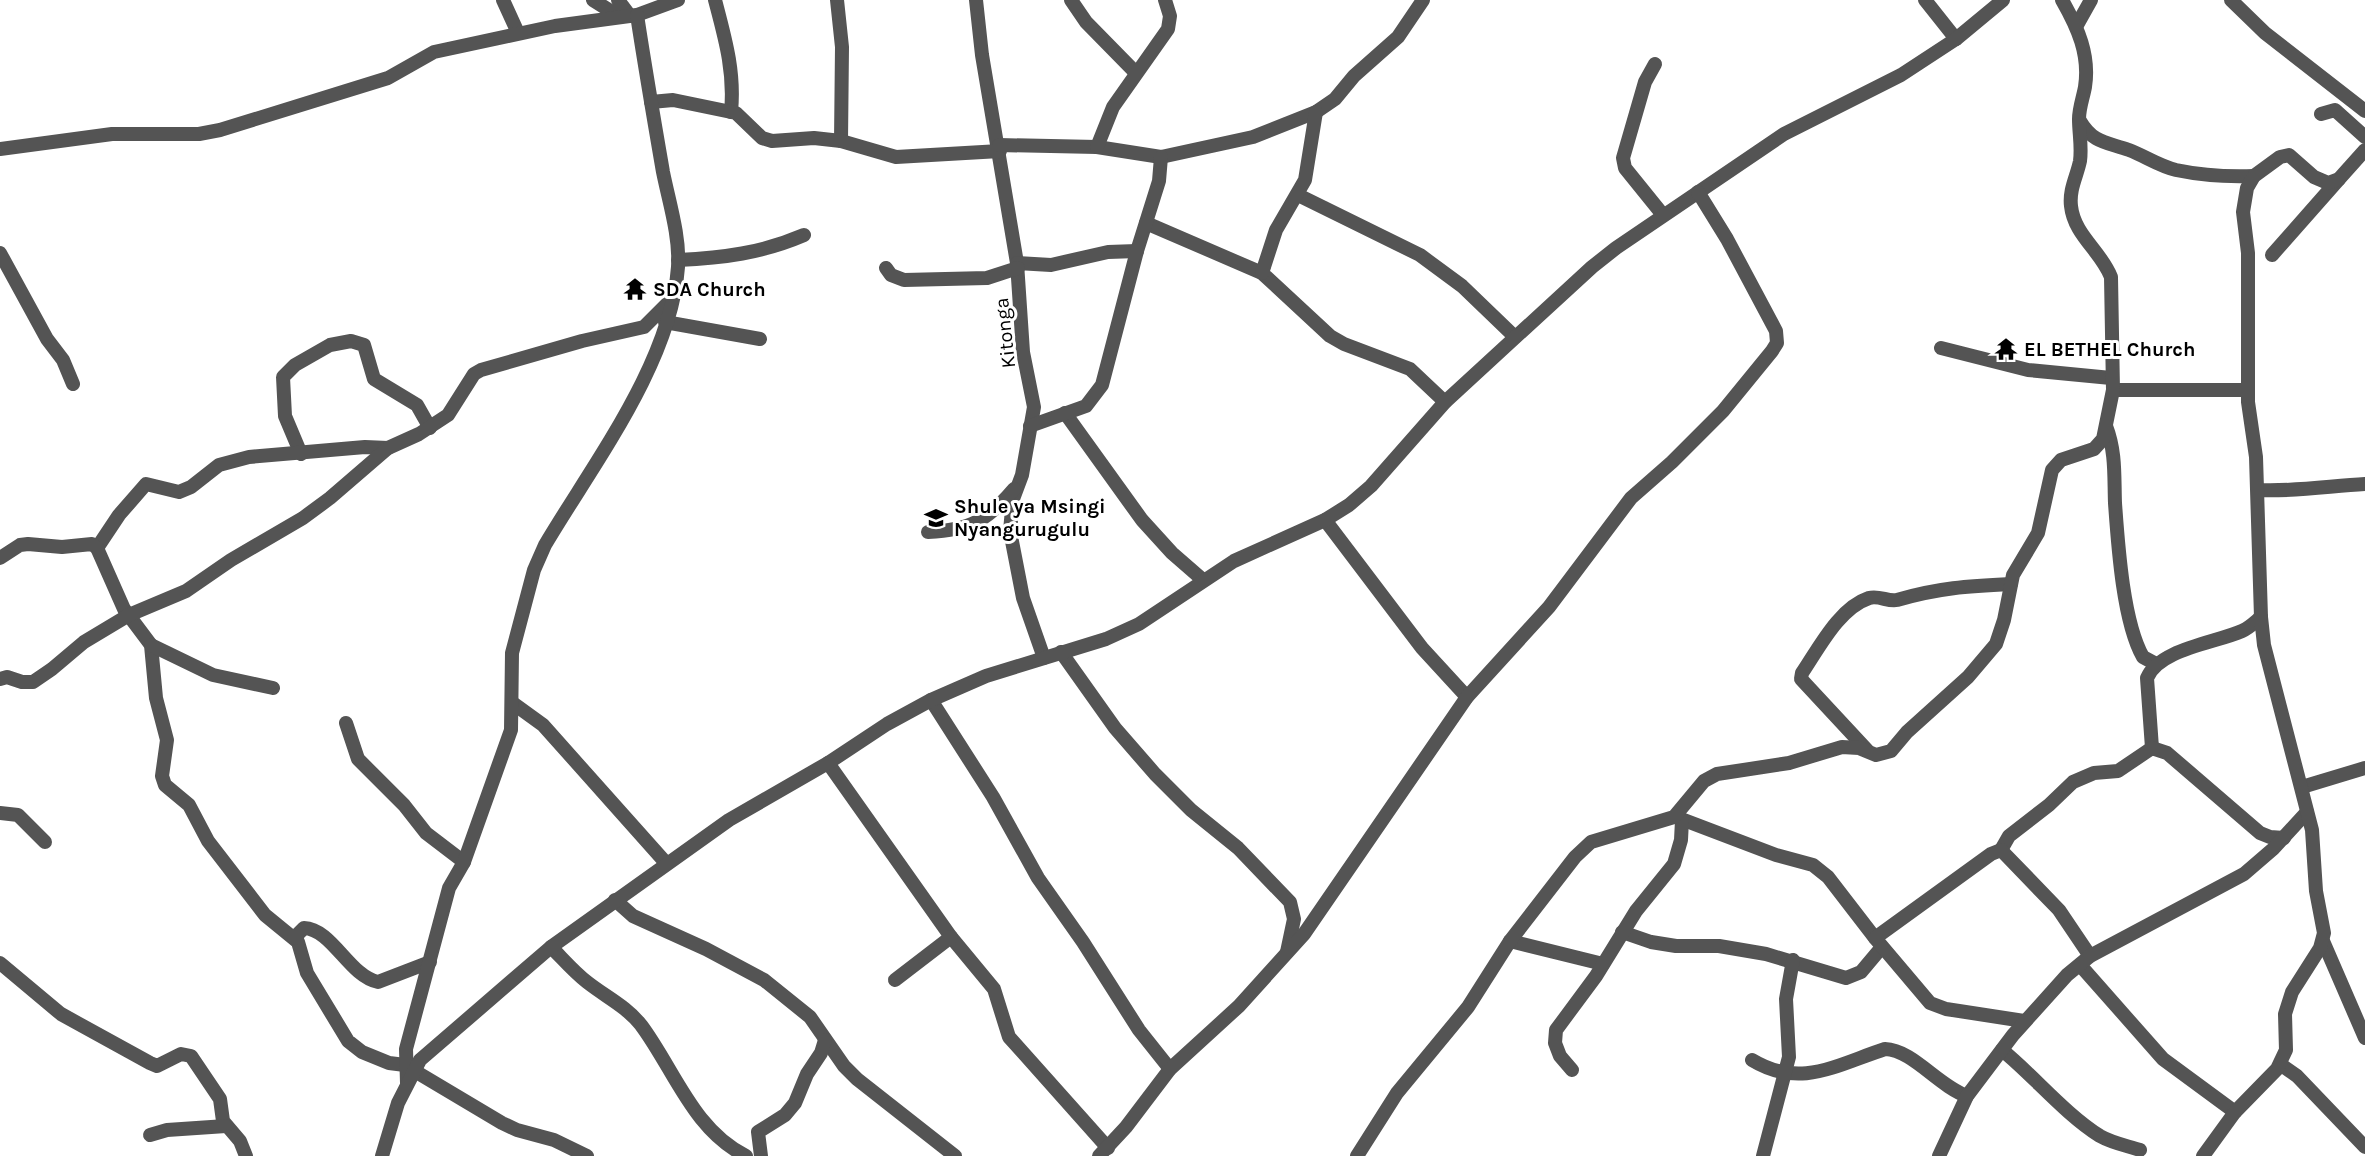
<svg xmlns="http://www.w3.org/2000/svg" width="2365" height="1156" viewBox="0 0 2365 1156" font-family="Karla,sans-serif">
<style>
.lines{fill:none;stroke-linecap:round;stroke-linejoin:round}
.minor{stroke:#545454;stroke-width:14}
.labels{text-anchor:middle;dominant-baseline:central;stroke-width:6;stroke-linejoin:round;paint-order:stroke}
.poi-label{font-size:20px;font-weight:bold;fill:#000;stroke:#fff;text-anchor:start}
.street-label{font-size:20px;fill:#000;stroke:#fff}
</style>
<rect width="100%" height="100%" fill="#fff"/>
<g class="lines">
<g class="minor">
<polyline points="503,0 518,33"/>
<polyline points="593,0 620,17"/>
<polyline points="618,0 630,16"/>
<path d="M 715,0 C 725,38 735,72 731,112"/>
<polyline points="837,0 842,47 841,141"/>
<polyline points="976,0 982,55 1017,263 1023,352 1034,407 1022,475 1013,499 1010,531 1023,598 1044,658"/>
<polyline points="1071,0 1086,22 1136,73"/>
<polyline points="1925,0 1956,39"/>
<polyline points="2231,0 2265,33 2365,111"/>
<polyline points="2077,25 2091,0"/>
<polyline points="1655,64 1645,82 1623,158 1625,168 1663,215"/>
<polyline points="651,102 673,100 736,113 762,138 772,141 814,138 841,141 896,157 1000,151"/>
<polyline points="2321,114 2335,110 2365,137"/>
<path d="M 2080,121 C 2093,143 2106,142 2129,150 C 2145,156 2159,166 2176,170 C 2200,175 2229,177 2254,176"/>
<polyline points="999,145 1097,147 1161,157 1253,137 1316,112 1335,99 1354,76 1398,37 1423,0"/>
<polyline points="1097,147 1113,107 1168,29 1170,16 1165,0"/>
<polyline points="0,149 112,134 199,134 220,130 388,78 434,52 555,26 637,15 678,0"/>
<polyline points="1298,195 1420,255 1462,286 1515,337"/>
<polyline points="1146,223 1262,273 1330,336 1344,344 1410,369 1445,402"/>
<polyline points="0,253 47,339 63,360 73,384"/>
<polyline points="2272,255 2339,179"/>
<path d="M 678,260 C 723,258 762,253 804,235"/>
<polyline points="1017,263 1051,265 1108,252 1137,251"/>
<polyline points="886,268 891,275 904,280 987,278 1018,268"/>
<polyline points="1262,273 1276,230 1305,180 1316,112"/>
<polyline points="665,322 760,339"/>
<polyline points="1941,348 2028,370 2111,378"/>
<polyline points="2113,390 2247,390"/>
<polyline points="1065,413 1142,520 1172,553 1203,580"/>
<polyline points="1030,426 1086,406 1102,385 1137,251 1159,181 1161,157"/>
<path d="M 2106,426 C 2116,452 2114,476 2115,503 C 2118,545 2123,622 2143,657 L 2156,664"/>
<polyline points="301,454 285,416 283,377 295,365 330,345 351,341 364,345 374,379 417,405 430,428"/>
<path d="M 2258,490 C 2293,492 2330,486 2365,484"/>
<polyline points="1325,520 1422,648 1467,697"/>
<path d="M 928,532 C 970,530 987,521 1014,489"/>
<polyline points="97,548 119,515 146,484 179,492 191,487 219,465 249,457 365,447 388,448"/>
<polyline points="0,558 20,545 28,544 62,547 92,544 97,548 124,609 151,645 156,698 167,740 162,776 165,785 189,805 208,841 265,915 298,942 307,973 348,1041 362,1052 389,1063 405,1065"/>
<polyline points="151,645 213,675 273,688"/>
<polyline points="1061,652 1115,728 1155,774 1191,810 1238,848 1290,902 1294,919 1287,952"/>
<polyline points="0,679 7,677 22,682 33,682 52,669 84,642 129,615 186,591 231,560 303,518 330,498 388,448 419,434 448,415 474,374 481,370 582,341 644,327 668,303"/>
<polyline points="931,700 993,797 1038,878 1083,942 1139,1030 1170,1069"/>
<polyline points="514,704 543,725 666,863"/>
<polyline points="346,723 358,759 404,805 426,833 464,862"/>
<path d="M 2152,748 L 2147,678 C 2159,649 2215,643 2242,631 C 2249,628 2255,622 2261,617"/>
<path d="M 1867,750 L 1801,679 L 1802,673 C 1819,648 1839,608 1869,598 C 1879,595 1888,602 1897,600 C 1938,588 1968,586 2011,584"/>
<polyline points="828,763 951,937 994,989 1009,1037 1108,1148"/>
<polyline points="2302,787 2365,768"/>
<polyline points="0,813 18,815 45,842"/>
<polyline points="1676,817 1776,855 1813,865 1828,877 1875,938"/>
<polyline points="2001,850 2009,836 2049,805 2073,782 2094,773 2118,771 2152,748 2167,753 2260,833 2270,837 2284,838"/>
<polyline points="615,900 633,916 706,949 764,980 810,1017 844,1066 857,1079 955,1156"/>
<polyline points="1622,932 1651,942 1676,946 1719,946 1766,954 1846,978 1861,972 1882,947"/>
<path d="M 294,938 L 304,928 C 332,929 349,976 378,982 L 430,962"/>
<polyline points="1510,941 1603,964"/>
<polyline points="2323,941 2365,1038"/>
<path d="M 551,947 C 563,959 574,972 587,982 C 606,997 626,1006 641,1025 C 674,1069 693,1130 746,1156"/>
<polyline points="0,963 61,1014 150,1063 157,1066 181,1054 191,1056 220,1099 223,1121 240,1141 246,1156"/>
<polyline points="2080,965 2163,1059 2235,1112"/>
<polyline points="895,980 951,937"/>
<polyline points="2024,1021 1946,1009 1930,1003 1875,938 1991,854 2001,850 2059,910 2090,956"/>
<path d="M 2002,1050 C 2034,1076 2065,1114 2100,1136 C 2112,1143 2128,1146 2140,1150"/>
<path d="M 1752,1060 C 1800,1089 1836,1065 1885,1049 C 1913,1050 1938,1086 1967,1096"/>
<polyline points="2280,1064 2297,1076 2365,1147"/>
<polyline points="413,1070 502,1123 517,1130 554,1140 587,1156"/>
<polyline points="1572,1070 1560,1056 1555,1043 1556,1030 1596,976 1636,911 1674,864 1681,840 1682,820"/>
<path d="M 407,1083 L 406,1049 L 449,888 L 464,862 L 511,730 L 512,653 L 534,570 L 545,545 C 593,464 671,363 678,267 C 680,236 669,202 663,172 C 654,120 645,67 637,15"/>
<polyline points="150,1135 167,1130 226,1126"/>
<polyline points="382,1156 398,1103 420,1060 551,947 729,820 828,763 887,724 931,700 986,676 1106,639 1139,624 1234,561 1325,520 1349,505 1371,486 1445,402 1592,267 1616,248 1784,134 1901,75 1956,39 2003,0"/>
<polyline points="761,1156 758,1132 785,1115 795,1103 807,1074 821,1053 825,1040"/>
<polyline points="1099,1156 1126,1127 1170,1069 1239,1006 1304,934 1467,697 1549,607 1631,498 1672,462 1723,411 1772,351 1777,343 1776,331 1727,239 1698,192"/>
<path d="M 1357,1156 L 1397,1093 L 1468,1007 L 1510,941 L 1575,857 L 1591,842 L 1674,817 L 1704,781 L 1717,774 L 1789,763 L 1842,747 L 1859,748 L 1876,755 L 1891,751 L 1907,732 L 1968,677 L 1996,644 L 2004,620 L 2013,575 L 2038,533 L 2052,470 L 2061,460 L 2094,449 L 2103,439 L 2113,390 L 2111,277 C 2101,251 2074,235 2071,206 C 2069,189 2077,176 2080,161 C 2082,147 2079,133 2079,119 C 2079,108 2083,98 2085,87 C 2090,55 2078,28 2062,0"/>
<polyline points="1763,1156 1789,1057 1786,999 1793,960"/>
<polyline points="1939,1156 1967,1096 2013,1035 2067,975 2090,956 2244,874 2273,849 2307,812"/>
<polyline points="2203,1156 2235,1112 2277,1069 2286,1050 2285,1014 2292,992 2320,948 2324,933 2316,891 2312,830 2264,645 2261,617 2256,457 2248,402 2248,253 2243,212 2247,188 2254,176 2280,157 2289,155 2314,177 2328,183 2339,179 2365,150"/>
</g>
</g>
<defs>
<g id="temple-bare" transform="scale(1.8)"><path d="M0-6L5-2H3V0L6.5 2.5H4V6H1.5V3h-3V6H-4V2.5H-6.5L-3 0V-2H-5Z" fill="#000" stroke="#fff" stroke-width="2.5" paint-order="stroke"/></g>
<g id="school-bare" transform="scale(1.8)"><path d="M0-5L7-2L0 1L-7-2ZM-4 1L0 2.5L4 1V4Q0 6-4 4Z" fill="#000" stroke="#fff" stroke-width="2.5" paint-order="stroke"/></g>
</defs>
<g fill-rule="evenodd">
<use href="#temple-bare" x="635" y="289"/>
<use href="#temple-bare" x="2006" y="349"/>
<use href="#school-bare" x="936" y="518"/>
</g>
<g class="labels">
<g class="poi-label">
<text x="653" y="289">SDA Church</text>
<text x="2024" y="349">EL BETHEL Church</text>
<text x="954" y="506">Shule ya Msingi<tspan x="954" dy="23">Nyangurugulu</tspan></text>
</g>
<g class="street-label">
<text transform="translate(1005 333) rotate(-96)">Kitonga</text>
</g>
</g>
</svg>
